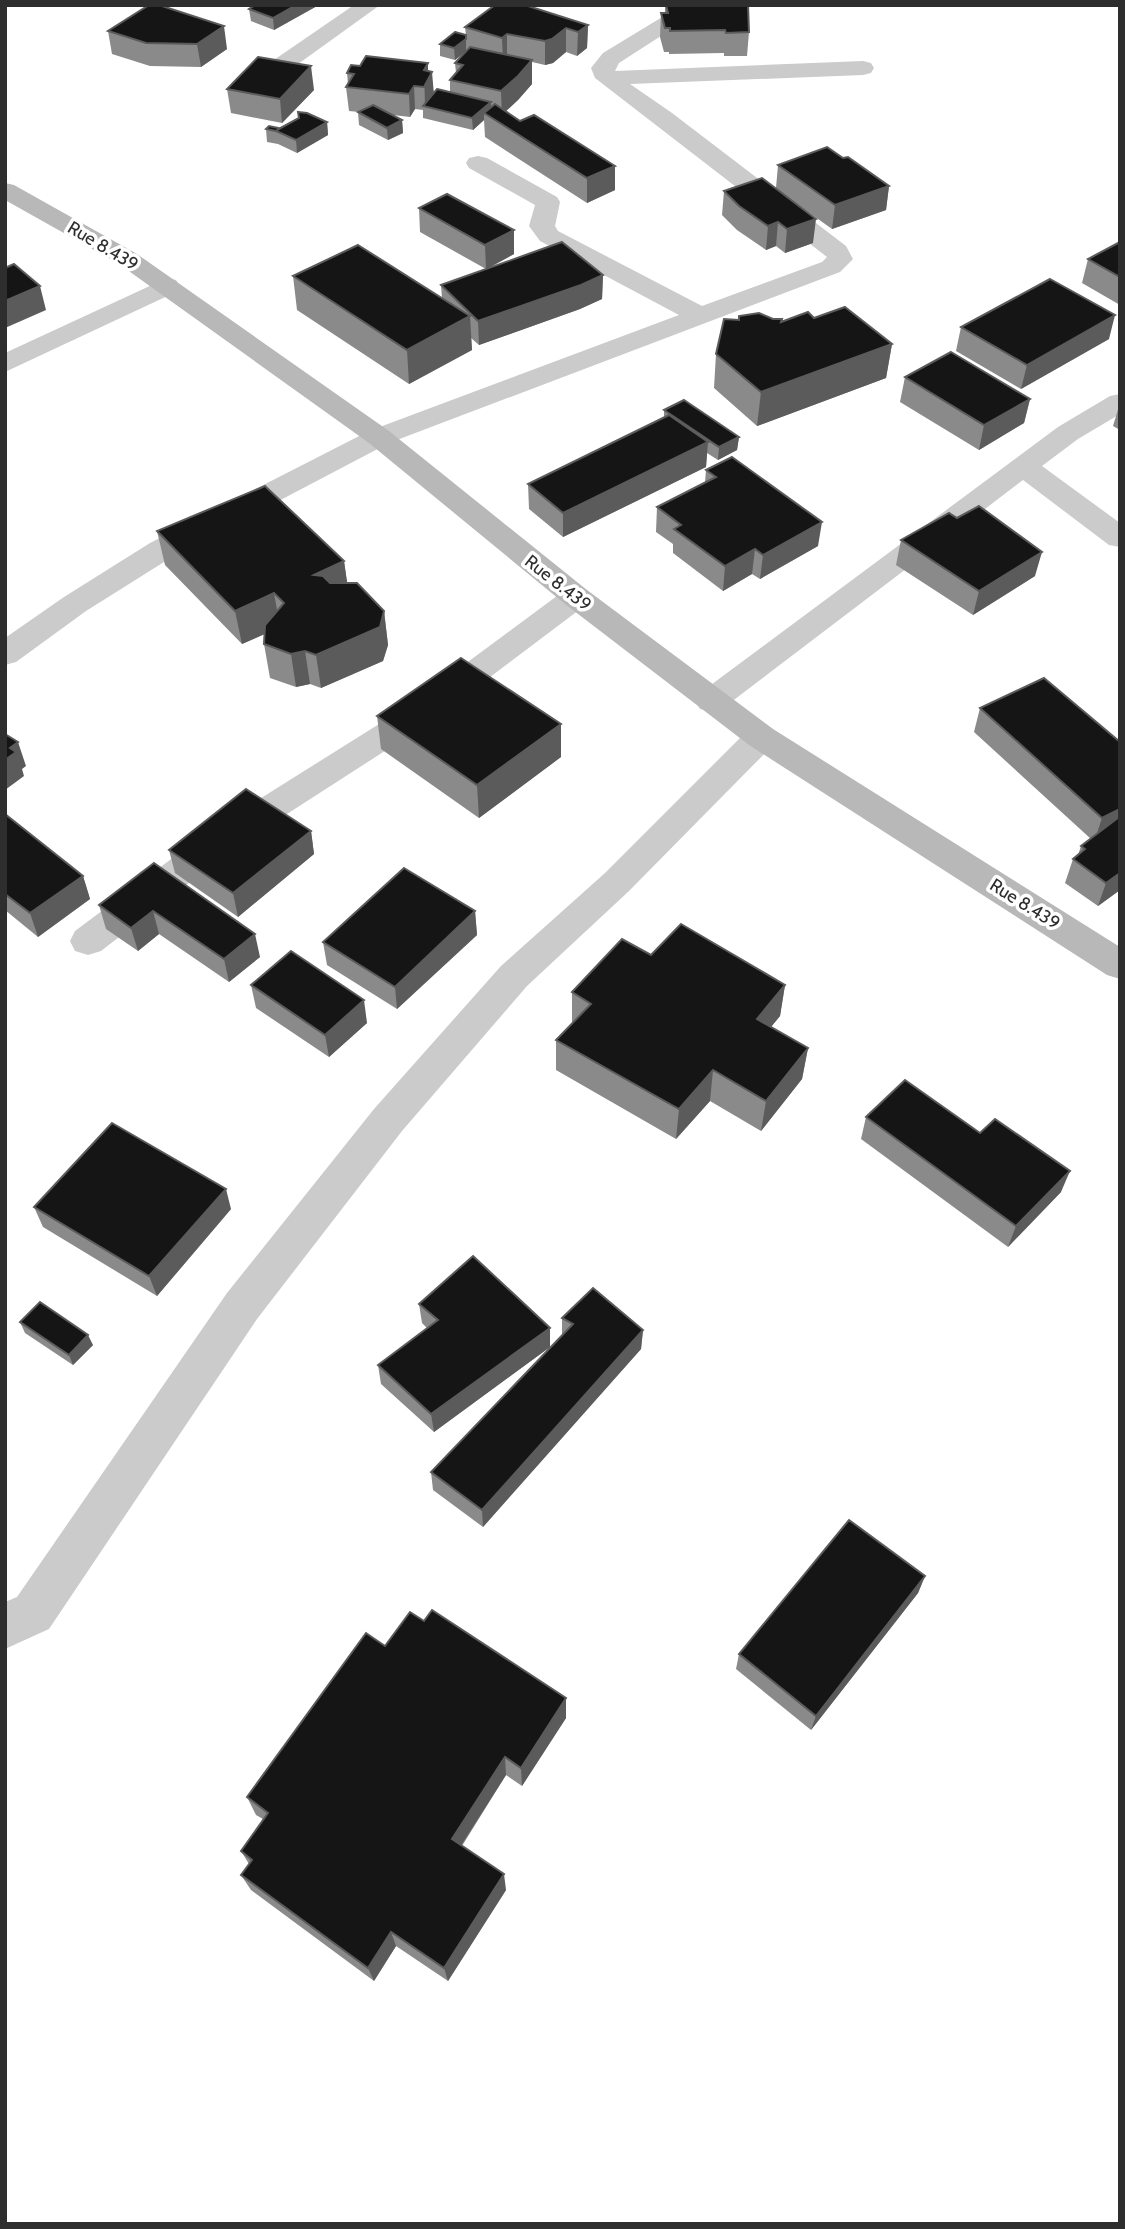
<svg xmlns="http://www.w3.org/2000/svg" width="1125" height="2229" viewBox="0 0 1125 2229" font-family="Cabin,sans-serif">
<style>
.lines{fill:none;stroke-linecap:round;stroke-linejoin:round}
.street{fill:#cbcbcb;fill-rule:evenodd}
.secondary{fill:#b8b8b8;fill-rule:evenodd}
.wall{fill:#8a8a8a}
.shaded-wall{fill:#5b5b5b}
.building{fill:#151515;stroke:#5b5b5b;stroke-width:2}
.labels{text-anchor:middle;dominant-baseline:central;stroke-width:7;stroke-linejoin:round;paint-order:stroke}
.far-street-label{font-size:18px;fill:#2e2e2e;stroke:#fff}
</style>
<rect width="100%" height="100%" fill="#fff"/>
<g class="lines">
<g class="street">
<polygon points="354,5 380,5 287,72 271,72 268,67 271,62"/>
<polygon points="682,5 709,5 619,63 615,71 863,61 871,63 874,68 871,73 863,75 630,84 672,113 846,246 853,259 840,272 389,443 172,557 86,611 16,662 5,665 5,638 64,597 150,543 369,431 679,315 540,241 529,226 535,205 469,168 466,163 469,158 478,156 487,158 557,197 560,202 555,226 558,231 702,306 822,262 827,257 595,78 591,68 603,53"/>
<polygon points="167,278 176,280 180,286 176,292 5,372 5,353"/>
<polygon points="1120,394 1120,414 1078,439 1042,466 1120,523 1120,547 1109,545 1023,480 722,709 711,712 700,709 695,701 700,693 1058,427 1110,396"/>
<polygon points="576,587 587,590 591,597 587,604 433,720 234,848 101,951 88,955 75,951 70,941 75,931 210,830 411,704 565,590"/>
<polygon points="761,726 773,729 777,737 773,745 629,891 527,986 402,1131 257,1319 49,1629 5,1649 5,1602 17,1597 227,1293 374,1109 501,966 605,873 749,729"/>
</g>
<polygon class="secondary" points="5,183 14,185 137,254 389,431 587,590 773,729 1120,947 1120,979 1107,975 749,745 565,604 369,443 119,264 5,200"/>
</g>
<g class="wall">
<polygon points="149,5 227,49 201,67 150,66 112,54 108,31"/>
<polygon points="255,5 317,5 317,6 274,30 251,21 249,9"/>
<polygon points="665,5 748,5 749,32 747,56 724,56 724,53 669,54 669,52 664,52 660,37 661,13 665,13"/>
<polygon points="588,25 587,48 577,56 566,52 553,63 545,65 532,62 532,84 518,100 505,111 520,121 615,166 615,190 587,203 485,137 484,120 473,130 423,118 423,110 415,109 410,117 393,115 402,120 403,133 388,140 359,125 358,112 359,112 349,111 346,87 348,84 347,73 360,66 428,63 428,71 434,93 450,92 450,80 456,73 455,63 467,51 455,60 440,56 440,44 466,35 465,27"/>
<polygon points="227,89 314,90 282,123 231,113"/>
<polygon points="327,122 328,135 297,153 278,144 267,142 266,129 279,129"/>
<polygon points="843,158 889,186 886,210 832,229 786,196 813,243 785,253 776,246 766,250 737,230 722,215 724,191 776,188 778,165"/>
<polygon points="419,208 514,254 489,268 603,275 602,299 580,309 479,345 471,338 472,350 409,384 297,310 293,276 442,298 441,285 486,269 420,232"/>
<polygon points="1120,242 1120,305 1082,283 1088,259"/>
<polygon points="814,318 892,344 886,378 757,426 714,388 716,354 738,320 773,319 782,319 782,322"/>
<polygon points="961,327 1109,339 1021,389 956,351"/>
<polygon points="905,377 1030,399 1024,423 979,450 900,402"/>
<polygon points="1120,403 1120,430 1113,426"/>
<polygon points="664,410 739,437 737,450 718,460 707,453 706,467 563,537 529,509 528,484 664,418"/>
<polygon points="706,470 818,546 760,579 752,574 723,591 673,553 673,544 656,532 657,507 705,482"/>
<polygon points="157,531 344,561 347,583 384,611 388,645 383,661 321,688 310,684 296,687 270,678 264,644 265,634 242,644 165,565"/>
<polygon points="901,540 1035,576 973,615 896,565"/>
<polygon points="980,708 1120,742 1120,890 1098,906 1065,883 1073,859 1078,855 1081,846 1091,839 974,732"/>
<polygon points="377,716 561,724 561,757 479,818 381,749"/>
<polygon points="5,814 83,876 90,899 38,937 5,910"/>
<polygon points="311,831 314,854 238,917 175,873 169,850"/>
<polygon points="154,863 260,957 229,982 159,934 138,951 106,929 99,905"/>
<polygon points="475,911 477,935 397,1009 327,965 323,942"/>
<polygon points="651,955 785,985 780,1016 771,1027 808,1048 802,1079 761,1131 710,1101 676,1139 556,1070 556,1040 572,1024 572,992"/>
<polygon points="251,985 367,1023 329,1057 256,1008"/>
<polygon points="866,1117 1061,1192 1008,1247 861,1139"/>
<polygon points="34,1207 231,1209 157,1296 43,1227"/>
<polygon points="419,1304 550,1328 550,1347 434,1432 381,1384 378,1365 427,1328 422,1323"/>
<polygon points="562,1318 643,1330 641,1349 483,1527 433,1490 431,1472 562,1336"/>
<polygon points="20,1322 93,1345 73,1365 25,1333"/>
<polygon points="925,1576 918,1593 811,1730 736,1669 739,1654"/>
<polygon points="424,1621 566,1698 566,1718 522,1786 506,1775 462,1846 506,1890 448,1981 396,1946 374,1981 251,1890 241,1875 249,1864 241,1851 263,1819 256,1815 247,1797 385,1646"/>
</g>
<g class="shaded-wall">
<polygon points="296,5 317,5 317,6 274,30 273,18"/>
<polygon points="588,25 587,48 577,56 578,32"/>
<polygon points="224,26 227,49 201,67 197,44"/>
<polygon points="566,28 566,52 553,63 545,65 545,41"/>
<polygon points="507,34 507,58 503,61 502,38"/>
<polygon points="466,39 466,51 455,60 454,48"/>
<polygon points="532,60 532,84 518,100 502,115 501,91"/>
<polygon points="428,63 428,79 432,72 434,95 425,106 424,70"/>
<polygon points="311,66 314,90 282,123 280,99"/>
<polygon points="414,86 415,109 410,117 409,94"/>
<polygon points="491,102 491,114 484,113 484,120 473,130 472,118"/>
<polygon points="402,120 403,133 388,140 387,128"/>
<polygon points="327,122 328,135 297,153 296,140"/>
<polygon points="615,166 615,190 587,203 587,178"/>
<polygon points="889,186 886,210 832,229 835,205"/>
<polygon points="816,219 813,243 785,253 787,229"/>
<polygon points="778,222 776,246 766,250 768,226"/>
<polygon points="514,230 514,254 486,269 485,245"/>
<polygon points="603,275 602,299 580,309 479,345 478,321"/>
<polygon points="40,286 46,310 5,328 5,301"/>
<polygon points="1115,315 1109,339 1021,389 1027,365"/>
<polygon points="470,316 472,350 409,384 407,350"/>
<polygon points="892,344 886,378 757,426 761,392"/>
<polygon points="1030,399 1024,423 979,450 984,425"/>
<polygon points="739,437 737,450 718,460 719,447"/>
<polygon points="708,442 706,467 563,537 563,513"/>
<polygon points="822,522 818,546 760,579 763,555"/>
<polygon points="755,549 752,574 723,591 725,566"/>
<polygon points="1042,552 1035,576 973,615 979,591"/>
<polygon points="344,561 349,595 314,575"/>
<polygon points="274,593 280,627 242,644 235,611"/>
<polygon points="384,611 388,645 383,661 321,688 316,655"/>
<polygon points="305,651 310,684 296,687 291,654"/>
<polygon points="561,724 561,757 479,818 477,785"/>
<polygon points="18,742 26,766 22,769 24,776 5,790 5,760 10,748"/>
<polygon points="1120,809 1120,829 1094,842 1102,818"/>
<polygon points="311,831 314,854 238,917 233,893"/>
<polygon points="1120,873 1120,890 1098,906 1106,883"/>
<polygon points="83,876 90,899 38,937 30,913"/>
<polygon points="153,911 159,934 138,951 131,928"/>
<polygon points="475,911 477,935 397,1009 395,987"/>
<polygon points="255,934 260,957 229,982 224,959"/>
<polygon points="785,985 780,1016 752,1050 757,1019"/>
<polygon points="364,1000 367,1023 329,1057 325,1035"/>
<polygon points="808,1048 802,1079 761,1131 766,1101"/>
<polygon points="713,1070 710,1101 676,1139 679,1109"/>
<polygon points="1070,1171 1061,1192 1008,1247 1016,1226"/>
<polygon points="226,1189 231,1209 157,1296 149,1276"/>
<polygon points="550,1328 550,1347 434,1432 431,1414"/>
<polygon points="643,1330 641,1349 483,1527 482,1510"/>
<polygon points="88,1335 93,1345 73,1365 69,1355"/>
<polygon points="925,1576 918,1593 811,1730 816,1716"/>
<polygon points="566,1698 566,1718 522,1786 521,1768"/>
<polygon points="505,1757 506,1775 455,1855 452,1839"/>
<polygon points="504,1874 506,1890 448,1981 444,1968"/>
<polygon points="391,1932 396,1946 374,1981 368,1968"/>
</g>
<g class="building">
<polygon points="149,5 159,5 224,26 197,44 146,43 108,31"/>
<polygon points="255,5 296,5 273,18 249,9"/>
<polygon points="495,5 525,5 588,25 578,32 566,28 552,39 545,41 507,34 502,38 465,27"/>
<polygon points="666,5 748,5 749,32 726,33 725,30 670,31 670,28 665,28 661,13 668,13"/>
<polygon points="455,32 466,35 466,39 454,48 440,44"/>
<polygon points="470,47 532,60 518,76 501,91 450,80 463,65 455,63"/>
<polygon points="366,56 428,63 424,70 432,72 424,87 414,86 409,94 346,87 354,74 347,73 351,65 360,66"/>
<polygon points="258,57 311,66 280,99 227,89"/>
<polygon points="437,89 491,102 472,118 423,106"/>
<polygon points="495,104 520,121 534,115 615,166 587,178 484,113"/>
<polygon points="373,105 402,120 387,128 358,112"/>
<polygon points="298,112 307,113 327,122 296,140 276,131 266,129 269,126 279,128 277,130 299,118"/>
<polygon points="827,147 843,158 848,157 889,186 835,205 778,165"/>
<polygon points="762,178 816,219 787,229 778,222 768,226 739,206 724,191"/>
<polygon points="447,194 514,230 485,245 419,208"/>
<polygon points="562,242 603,275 581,285 478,321 441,285"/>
<polygon points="1120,242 1120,277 1088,259"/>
<polygon points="358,245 470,316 407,350 293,276"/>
<polygon points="14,264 40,286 5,301 5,268"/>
<polygon points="1050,279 1115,315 1027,365 961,327"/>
<polygon points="845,307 892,344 761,392 716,354 724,319 739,320 739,316 759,313 773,319 782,319 781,322 808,312 814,318"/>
<polygon points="951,352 1030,399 984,425 905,377"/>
<polygon points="684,400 739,437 719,447 664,410"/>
<polygon points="669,415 708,442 563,513 528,484"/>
<polygon points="732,457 822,522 763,555 755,549 725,566 674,529 681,525 657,507 716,477 706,470"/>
<polygon points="265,486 344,561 314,575 323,576 330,583 357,583 384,611 380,627 316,655 305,651 291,654 264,644 265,625 284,603 274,593 235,611 157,531"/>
<polygon points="979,506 1042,552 979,591 901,540 949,513 957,518"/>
<polygon points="461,658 561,724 477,785 377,716"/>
<polygon points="1044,678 1120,742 1120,809 1102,818 980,708"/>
<polygon points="5,734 18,742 10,748 16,752 5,760"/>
<polygon points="246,789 311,831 233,893 169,850"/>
<polygon points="5,814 83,876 30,913 5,894"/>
<polygon points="1119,817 1120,873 1106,883 1073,859 1085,849 1081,846"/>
<polygon points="154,863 255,934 224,959 153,911 131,928 99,905"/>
<polygon points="404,868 475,911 395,987 323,942"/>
<polygon points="681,924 785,985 757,1019 808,1048 766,1101 713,1070 679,1109 556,1040 591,1004 572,992 622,939 651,955"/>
<polygon points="291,951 364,1000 325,1035 251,985"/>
<polygon points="905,1080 980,1133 995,1119 1070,1171 1016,1226 866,1117"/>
<polygon points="112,1123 226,1189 149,1276 34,1207"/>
<polygon points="473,1256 550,1328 431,1414 378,1365 438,1320 419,1304"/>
<polygon points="593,1288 643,1330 482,1510 431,1472 573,1324 562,1318"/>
<polygon points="40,1302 88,1335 69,1355 20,1322"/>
<polygon points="849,1520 925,1576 816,1716 739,1654"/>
<polygon points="432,1610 566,1698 521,1768 505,1757 452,1839 504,1874 444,1968 391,1932 368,1968 241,1875 252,1860 241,1851 268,1813 247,1797 366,1633 385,1646 410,1612 424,1621"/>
</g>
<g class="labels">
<g class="far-street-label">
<text transform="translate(103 246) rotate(31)">Rue 8.439</text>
<text transform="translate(558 583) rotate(38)">Rue 8.439</text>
<text transform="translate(1025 904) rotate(32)">Rue 8.439</text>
</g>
</g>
<rect width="1125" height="2229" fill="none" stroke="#2e2e2e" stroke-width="14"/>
</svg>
